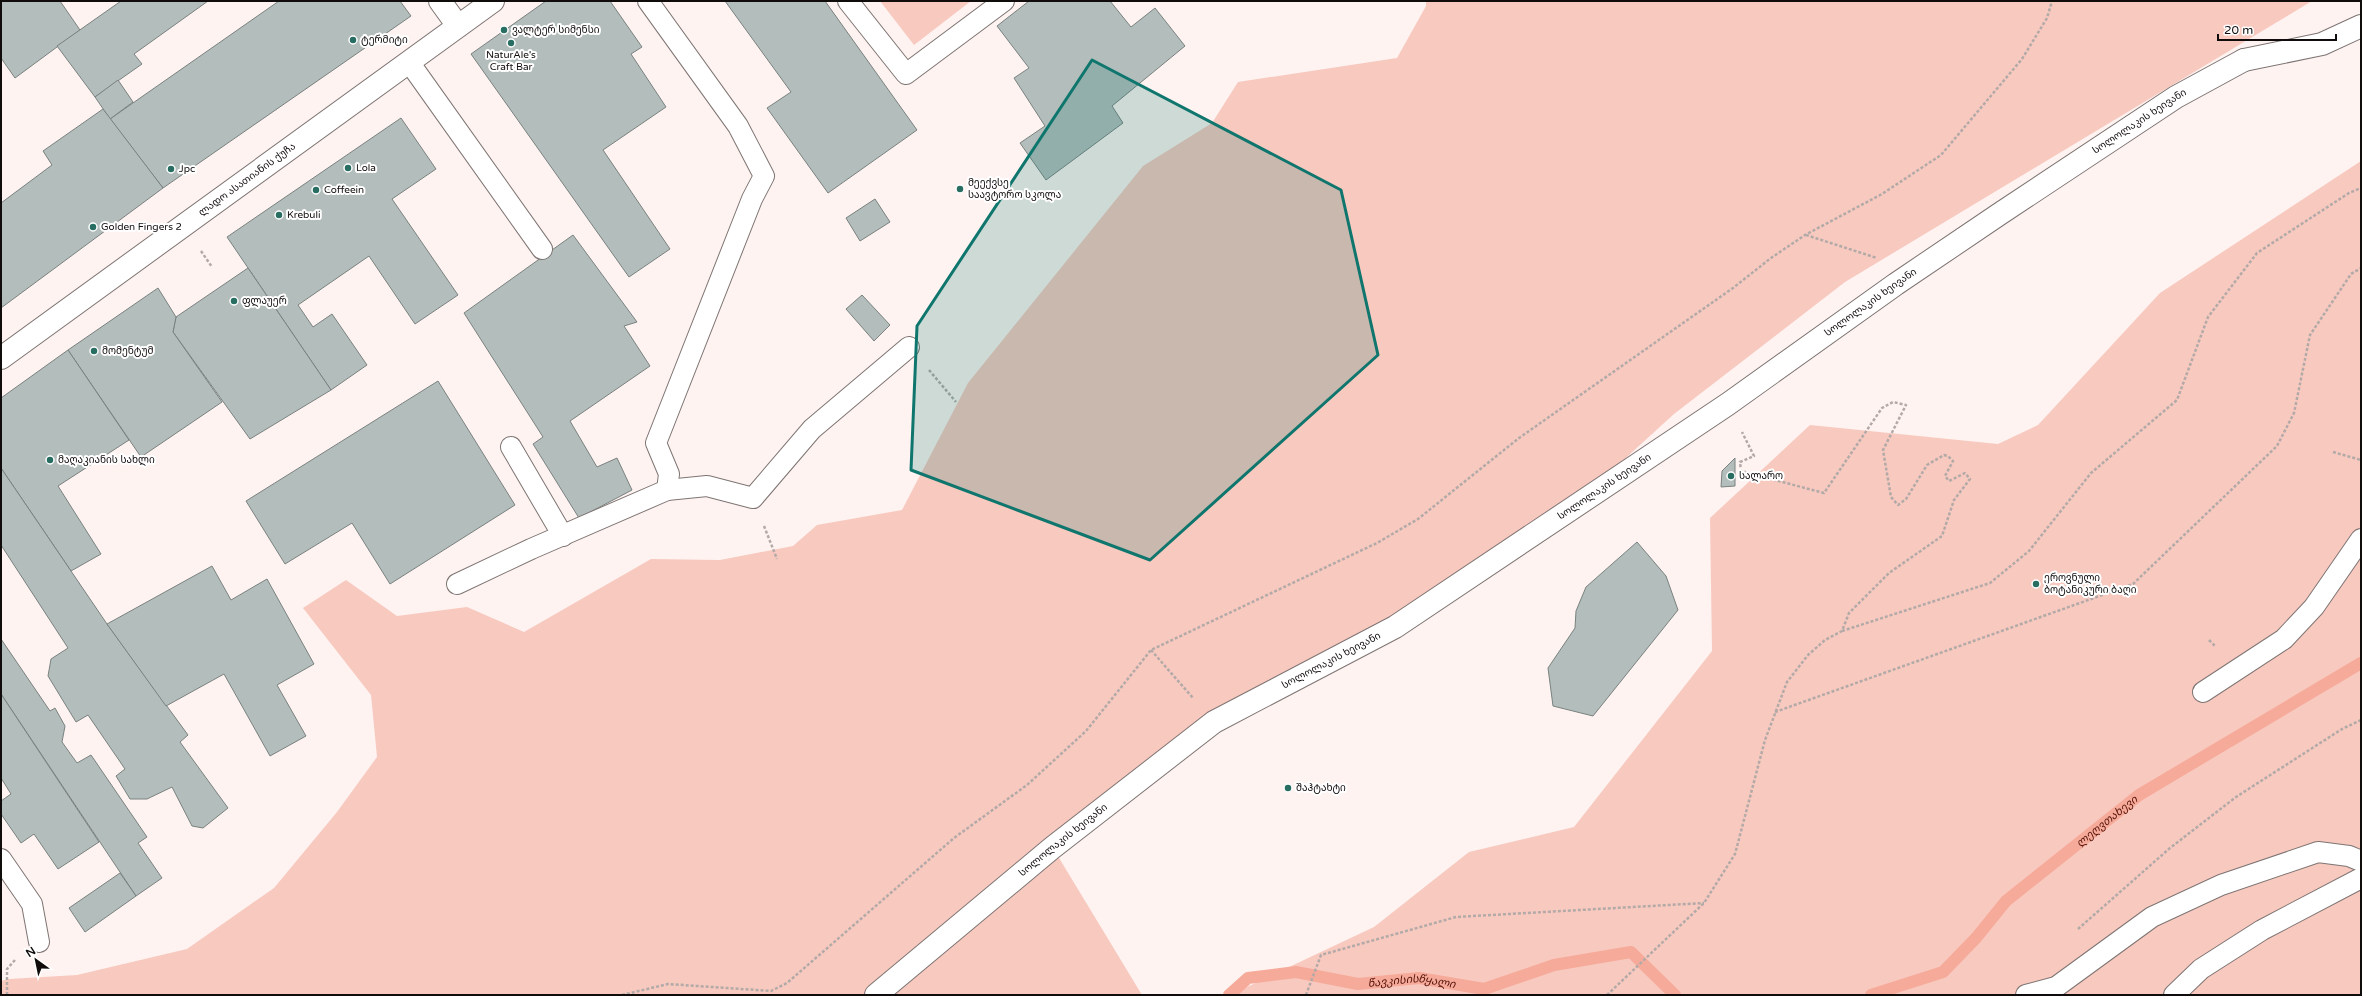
<svg xmlns="http://www.w3.org/2000/svg" width="2362" height="996" viewBox="0 0 2362 996" font-family="'Varela Round','Noto Sans Georgian',sans-serif">
<style>
.green{fill:#f8c9bf}
.lines{fill:none;stroke-linecap:round;stroke-linejoin:round}
.stream{stroke:#f6aa9a;stroke-width:12}
.building{fill:#b3bdbb;stroke:#798280}
.service-casing{stroke:#7e7573;stroke-width:22}
.pedestrian-casing{stroke:#7e7573;stroke-width:24}
.minor-casing{stroke:#7e7573;stroke-width:24}
.secondary-casing{stroke:#7e7573;stroke-width:24}
.path{stroke:#b3aaa8;stroke-width:2.5;stroke-dasharray:3 2;stroke-linecap:butt}
.service{stroke:#fff;stroke-width:20}
.pedestrian{stroke:#fff;stroke-width:22}
.minor{stroke:#fff;stroke-width:22}
.secondary{stroke:#fff;stroke-width:22}
.marked{fill:#0f766e;fill-opacity:0.2;stroke:#0f766e;stroke-width:3;stroke-linejoin:round}
.poi-dot{fill:#286d61;stroke:#fff;stroke-width:1.5}
.labels{text-anchor:middle;dominant-baseline:central;stroke-width:4;stroke-linejoin:round;paint-order:stroke}
.poi-label{font-size:10px;fill:#0f0c0b;stroke:#fff;text-anchor:start}
.street-label{font-size:10px;fill:#0f0c0b;stroke:#fff}
.water-label{font-size:11px;font-style:italic;fill:#541207;stroke:#fff}
</style>
<rect width="100%" height="100%" fill="#fef3f1"/>
<g class="green">
<polygon points="880,1 971,1 914,45"/>
<polygon points="1426,1 2312,1 1845,282 1674,414 1562,516 1214,722 1053,848 1142,995 1,995 1,981 9,979 77,975 187,949 274,888 337,812 377,757 371,695 303,608 346,580 397,616 467,607 524,632 651,559 720,560 793,546 817,525 902,510 968,383 1143,166 1212,123 1238,82 1397,58 1426,6"/>
<polygon points="2361,161 2361,995 1230,995 1374,927 1469,852 1574,827 1712,651 1710,518 1810,425 1998,444 2038,425 2160,293"/>
</g>
<g class="lines">
<g class="stream">
<path id="s1" d="M 1229,995 L 1248,978 L 1296,972 L 1358,984 L 1419,978 L 1484,989 L 1554,965 L 1631,952 L 1675,995"/>
<path id="s2" d="M 1871,995 L 1943,972 L 1976,938 L 2006,901 L 2139,795 L 2361,663"/>
</g>
</g>
<g class="building">
<polygon points="1,1 60,1 80,30 15,78 1,58"/>
<polygon points="121,1 208,1 134,54 142,64 95,97 57,46"/>
<polygon points="279,1 400,1 411,16 163,188 110,119"/>
<polygon points="546,1 610,1 642,47 631,54 666,107 603,150 670,249 629,277 471,54"/>
<polygon points="725,1 825,1 917,130 828,193 767,108 791,92"/>
<polygon points="1029,1 1110,1 1131,27 1155,8 1185,46 1112,106 1123,123 1046,180 1020,143 1045,126 1014,78 1029,68 997,26"/>
<polygon points="118,80 133,102 110,119 95,97"/>
<polygon points="103,109 163,188 1,308 1,203 52,165 43,151"/>
<polygon points="401,118 436,169 392,199 458,295 415,324 369,256 298,305 313,327 332,314 367,365 331,390 227,237"/>
<polygon points="875,199 890,222 860,241 846,218"/>
<polygon points="573,235 637,322 624,326 650,366 570,421 597,467 617,458 632,490 579,518 533,444 543,437 464,313"/>
<polygon points="248,268 331,390 250,439 173,332 176,317"/>
<polygon points="158,288 176,317 173,332 222,402 141,457 68,350"/>
<polygon points="862,295 890,325 874,341 846,309"/>
<polygon points="68,350 129,440 58,486 101,554 71,571 1,468 1,398"/>
<polygon points="438,381 515,505 390,584 352,523 285,564 246,501"/>
<polygon points="1735,458 1735,486 1721,487 1722,471"/>
<polygon points="1,468 107,624 188,735 180,742 228,808 203,828 192,826 172,787 147,799 130,799 116,776 125,769 88,715 76,722 48,676 51,659 68,648 1,545"/>
<polygon points="1637,542 1666,576 1678,610 1593,716 1553,706 1548,668 1575,628 1576,611 1586,587"/>
<polygon points="212,566 231,600 267,579 314,664 277,685 306,736 270,756 224,674 166,706 107,624"/>
<polygon points="1,639 50,711 55,708 65,726 62,742 77,763 91,755 147,837 138,843 162,878 136,896 1,694"/>
<polygon points="1,694 99,842 58,869 34,834 21,843 1,814 1,801 11,794 1,778"/>
<polygon points="120,873 136,896 85,932 69,908"/>
</g>
<g class="lines">
<g class="service-casing">
<g id="service">
<polyline points="848,1 906,74 1004,1"/>
<polyline points="409,62 542,249"/>
<polyline points="511,447 563,536"/>
<polyline points="667,490 707,486 753,498 812,429 909,347"/>
<polyline points="457,584 531,549 667,490 669,474 656,443 752,199 764,176 738,126 648,1"/>
<polyline points="2203,692 2284,639 2314,607 2361,539"/>
<polyline points="1,859 32,904 39,942"/>
<polyline points="2026,995 2056,987 2152,917 2221,885 2318,852 2349,856 2361,861"/>
<polyline points="2174,995 2201,969 2262,930 2361,878"/>
</g>
</g>
<g class="pedestrian-casing">
<polyline id="pedestrian" points="2244,60 2322,44 2361,26"/>
</g>
<g class="minor-casing">
<g id="minor">
<polyline points="440,1 458,26"/>
<path id="s3" d="M 876,995 L 1052,848 L 1214,722 L 1395,627 L 1728,404 L 1896,284 L 2001,213 L 2176,97 L 2244,60"/>
</g>
</g>
<g class="secondary-casing">
<g id="secondary">
<path id="s4" d="M 1,358 L 493,1"/>
</g>
</g>
<g class="path">
<polyline points="1806,235 1877,258"/>
<polyline points="201,251 212,267"/>
<polyline points="929,370 956,402"/>
<polyline points="2333,452 2361,460"/>
<polyline points="764,526 777,559"/>
<polyline points="1842,631 1990,583 2029,551 2091,473 2177,400 2208,317 2257,253 2349,193 2361,188"/>
<polyline points="2209,640 2216,647"/>
<polyline points="1151,650 1193,698"/>
<polyline points="1775,712 2133,584 2277,446 2294,413 2310,335 2351,274 2361,268"/>
<polyline points="2078,929 2170,848 2236,797 2342,729 2361,720"/>
<polyline points="7,995 7,969 15,960"/>
<polyline points="622,995 668,984 771,991 787,983 954,838 1027,785 1086,731 1151,650 1377,543 1418,519 1519,438 1733,288 1771,258 1805,235 1882,194 1941,155 2022,59 2047,18 2052,1"/>
<polyline points="1306,995 1321,955 1456,917 1704,903"/>
<polyline points="1607,995 1704,903 1735,854 1765,740 1787,682 1808,655 1825,640 1842,631 1849,613 1889,573 1942,536 1954,500 1970,479 1965,473 1949,481 1945,476 1953,461 1948,456 1944,455 1927,465 1906,499 1898,505 1891,497 1883,450 1906,405 1893,402 1882,408 1824,493 1741,471 1740,462 1754,456 1742,432"/>
</g>
<use href="#service" class="service"/>
<use href="#pedestrian" class="pedestrian"/>
<use href="#minor" class="minor"/>
<use href="#secondary" class="secondary"/>
</g>
<path class="marked" d="M 1092,60 L 1341,190 L 1378,355 L 1150,560 L 911,470 L 917,326 Z"/>
<g class="poi-dot">
<circle cx="504" cy="30" r="4"/>
<circle cx="353" cy="40" r="4"/>
<circle cx="511" cy="43" r="4"/>
<circle cx="348" cy="168" r="4"/>
<circle cx="171" cy="169" r="4"/>
<circle cx="960" cy="189" r="4"/>
<circle cx="316" cy="190" r="4"/>
<circle cx="279" cy="215" r="4"/>
<circle cx="93" cy="227" r="4"/>
<circle cx="234" cy="301" r="4"/>
<circle cx="94" cy="351" r="4"/>
<circle cx="50" cy="460" r="4"/>
<circle cx="1731" cy="476" r="4"/>
<circle cx="2036" cy="584" r="4"/>
<circle cx="1288" cy="788" r="4"/>
</g>
<g class="labels">
<g class="poi-label">
<text x="512" y="30">ვალტერ სიმენსი</text>
<text x="361" y="40">ტერმიტი</text>
<text x="511" y="55" text-anchor="middle">NaturAle's<tspan x="511" dy="12">Craft Bar</tspan></text>
<text x="356" y="168">Lola</text>
<text x="179" y="169">Jpc</text>
<text x="968" y="183">მეექვსე<tspan x="968" dy="12">საავტორო სკოლა</tspan></text>
<text x="324" y="190">Coffeein</text>
<text x="287" y="215">Krebuli</text>
<text x="101" y="227">Golden Fingers 2</text>
<text x="242" y="301">ფლაუერ</text>
<text x="102" y="351">მომენტუმ</text>
<text x="58" y="460">მაღაკიანის სახლი</text>
<text x="1739" y="476">სალარო</text>
<text x="2044" y="578">ეროვნული<tspan x="2044" dy="12">ბოტანიკური ბაღი</tspan></text>
<text x="1296" y="788">შაჰტახტი</text>
</g>
<g class="street-label">
<text stroke="none"><textPath href="#s3" startOffset="1539">სოლოლაკის ხეივანი</textPath></text>
<text stroke="none"><textPath href="#s4" startOffset="304">ლადო ასათიანის ქუჩა</textPath></text>
<text stroke="none"><textPath href="#s3" startOffset="1215">სოლოლაკის ხეივანი</textPath></text>
<text stroke="none"><textPath href="#s3" startOffset="891">სოლოლაკის ხეივანი</textPath></text>
<text stroke="none"><textPath href="#s3" startOffset="567">სოლოლაკის ხეივანი</textPath></text>
<text stroke="none"><textPath href="#s3" startOffset="243">სოლოლაკის ხეივანი</textPath></text>
</g>
<g class="water-label">
<text stroke="none"><textPath href="#s2" startOffset="299">ლეღვთახევი</textPath></text>
<text stroke="none"><textPath href="#s1" startOffset="191">წავკისისწყალი</textPath></text>
</g>
</g>
<rect width="2362" height="996" fill="none" stroke="#0f0c0b" stroke-width="4"/>
<g transform="translate(36 960) rotate(327)" stroke="#ffffff" stroke-width="3" paint-order="stroke">
<path d="M0-3L7 15L0 10L-7 15Z" fill="#0f0c0b"/>
<text y="-6" font-size="11" font-weight="bold" text-anchor="middle" fill="#0f0c0b">N</text>
</g>
<path d="M2218 34v6h118v-6" fill="none" stroke="#0f0c0b" stroke-width="2"/>
<text x="2224" y="34" font-size="12" fill="#0f0c0b" stroke="#ffffff" stroke-width="3" paint-order="stroke">20 m</text>
</svg>
